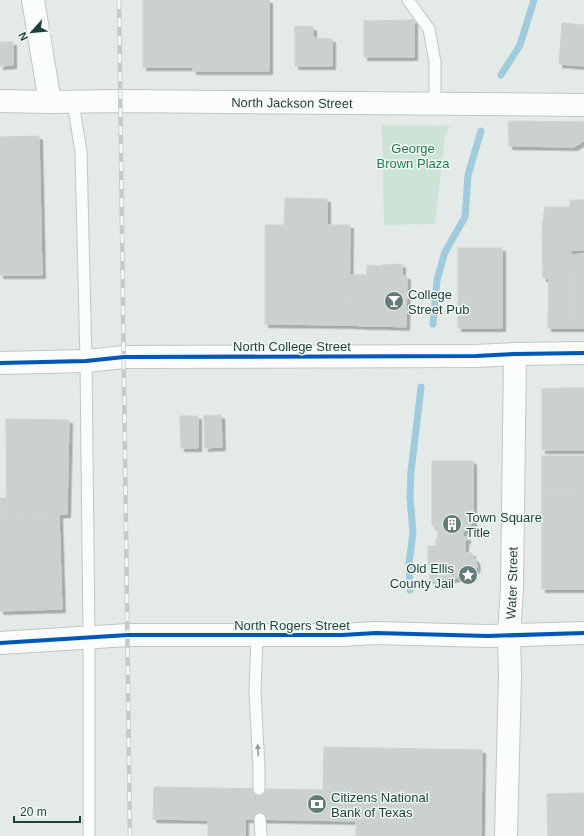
<svg xmlns="http://www.w3.org/2000/svg" width="584" height="836" viewBox="0 0 584 836" font-family="Arial,sans-serif">
<style>
.green{fill:#cbe4d6}
.lines{fill:none;stroke-linecap:round;stroke-linejoin:round}
.stream{stroke:#a0cbdc;stroke-width:7}
.building{fill:#cad1cf;stroke:#ccd3d1;filter:url(#shadow)}
.lane-casing{stroke:#c0c7c5;stroke-width:13}
.street-casing{stroke:#c0c7c5;stroke-width:24}
.secondary-casing{stroke:#bfc8c6;stroke-width:24}
.lane{stroke:#fbfcfc;stroke-width:11}
.street{stroke:#fbfcfc;stroke-width:22}
.secondary{stroke:#fbfcfc;stroke-width:22}
.rail-casing{stroke:#c6cbca;stroke-width:4.5}
.rail{stroke:#f1f9f6;stroke-width:3;stroke-dasharray:9;stroke-linecap:butt}
.cycleway-casing{stroke:#f1f9f6;stroke-width:6}
.cycleway{stroke:#0057b8;stroke-width:4}
.oneway{fill:#8d9e9c}
.labels{text-anchor:middle;dominant-baseline:central;stroke-width:3;stroke-linejoin:round;paint-order:stroke}
.street-label{font-size:13px;fill:#1f3f3b;stroke:#f1f9f6}
.park-label{font-size:13px;fill:#257a52;stroke:#f1f9f6}
.poi-label{font-size:13px;fill:#1f3f3b;stroke:#f1f9f6;text-anchor:start}
</style>
<defs>
<filter id="shadow"><feDropShadow dx="3.5" dy="3.5" stdDeviation="0" flood-color="#0004"/></filter>
</defs>
<rect width="100%" height="100%" fill="#e3eae8"/>
<polygon class="green" points="382,125 450,126 445,136 435,224 384,225"/>
<g class="lines">
<g class="stream">
<polyline points="501,75 520,45 534,0"/>
<polyline points="433,324 437,280 445,252 465,217 468,175 481,131"/>
<polyline points="410,590 409,563 413,533 410,498 411,472 421,387"/>
</g>
</g>
<g class="building">
<polygon points="143,0 269,0 269,71 193,71 193,67 143,67"/>
<polygon points="414,20 414,57 364,57 364,21"/>
<polygon points="562,23 584,25 584,66 559,64"/>
<polygon points="295,26 313,27 313,38 332,39 332,66 295,66"/>
<polygon points="0,42 13,42 13,65 0,66"/>
<polygon points="508,121 584,122 584,141 574,147 509,146"/>
<polygon points="39,136 42,275 0,275 0,137"/>
<polygon points="285,198 327,199 327,225 350,225 349,325 265,324 265,225 284,225"/>
<polygon points="570,200 584,200 584,250 571,250"/>
<polygon points="545,207 570,207 572,328 548,328 549,278 543,278 542,227"/>
<rect x="458" y="248" width="44" height="80"/>
<polygon points="584,254 584,328 572,328 571,255"/>
<polygon points="402,264 402,276 407,276 406,327 382,326 382,265"/>
<polygon points="367,265 382,266 382,326 366,326"/>
<polygon points="350,275 367,275 366,326 349,325"/>
<rect x="566" y="388" width="18" height="62"/>
<polygon points="566,388 566,450 542,450 542,389"/>
<polygon points="221,415 222,447 205,448 204,416"/>
<polygon points="180,416 198,416 198,448 181,448"/>
<polygon points="6,419 69,420 67,514 7,517"/>
<rect x="542" y="456" width="42" height="34"/>
<polygon points="432,461 473,461 473,523 463,532 463,537 467,537 467,540 465,541 465,553 472,553 472,556 476,560 477,568 470,574 457,575 457,578 445,580 445,583 441,586 435,584 434,579 430,581 430,565 428,565 428,546 436,546 436,539 438,539 438,532 432,525"/>
<rect x="542" y="490" width="42" height="99"/>
<polygon points="0,498 6,498 7,517 59,515 62,609 0,611"/>
<polygon points="324,747 482,750 481,836 356,836 356,821 245,819 245,836 208,836 208,820 153,819 154,787 323,790"/>
<polygon points="584,793 584,836 548,836 547,794"/>
</g>
<g class="lines">
<g class="lane-casing">
<g id="lane">
<polyline points="408,0 429,29 435,62 435,104"/>
<polyline points="73,102 81,152 86,361 89,638 89,836"/>
<polyline points="257,635 255,692 259,769 259,789"/>
<polyline points="260,819 261,836"/>
</g>
</g>
<g class="street-casing">
<g id="street">
<polyline points="33,0 50,102"/>
<path id="s1" d="M 0,101 L 50,102 L 120,101 L 584,105"/>
<polyline points="0,643 128,635 342,635 376,633 488,636 584,633"/>
<path id="s2" d="M 506,836 L 510,676 L 509,634 L 512,588 L 515,354"/>
</g>
</g>
<g class="secondary-casing">
<polyline id="secondary" points="0,363 86,361 124,357 476,356 515,354 584,353"/>
</g>
<use href="#lane" class="lane"/>
<use href="#street" class="street"/>
<use href="#secondary" class="secondary"/>
<g class="rail-casing">
<polyline id="rail" points="119,0 130,836"/>
</g>
<use href="#rail" class="rail"/>
<g class="cycleway-casing">
<g id="cycleway">
<polyline points="0,363 86,361 124,357 476,356 515,354 584,353"/>
<polyline points="0,643 128,635 342,635 376,633 488,636 584,633"/>
</g>
</g>
<use href="#cycleway" class="cycleway"/>
</g>
<defs><path id="oneway-solid" d="M-6-.8H1V-3.2L6.5 0L1 3.2V.8H-6Z"/></defs>
<use class="oneway" href="#oneway-solid" transform="translate(258 750) rotate(-93)"/>
<defs>
<g id="bar-disc" transform="scale(1)"><circle r="9.5" fill="#647b78" stroke="#f1f9f6"/><path d="M-6-5H6L.8 .8V4.5H3.5V6h-7V4.5H-.8V.8Z" fill="#fff"/></g>
<g id="building-disc" transform="scale(1)"><circle r="9.5" fill="#647b78" stroke="#f1f9f6"/><path d="M-4-6H4V6H1V3H-1V6H-4ZM-2.5-4.3h1.7v1.8h-1.7ZM.8-4.3h1.7v1.8H.8ZM-2.5-1h1.7V.8h-1.7ZM.8-1h1.7V.8H.8Z" fill="#fff"/></g>
<g id="sight-disc" transform="scale(1)"><circle r="9.5" fill="#647b78" stroke="#f1f9f6"/><path d="M0-6L1.8-2.2L6-1.7L2.9 1.2L3.7 5.4L0 3.3L-3.7 5.4L-2.9 1.2L-6-1.7L-1.8-2.2Z" fill="#fff"/></g>
<g id="bank-disc" transform="scale(1)"><circle r="9.5" fill="#647b78" stroke="#f1f9f6"/><path d="M-6-4H6V4H-6ZM0-2.3a2.3 2.3 0 1 0 0 4.6a2.3 2.3 0 1 0 0-4.6Z" fill="#fff"/></g>
</defs>
<g fill-rule="evenodd">
<use href="#bar-disc" x="394" y="301"/>
<use href="#building-disc" x="452" y="524"/>
<use href="#sight-disc" x="468" y="575"/>
<use href="#bank-disc" x="317" y="804"/>
</g>
<g class="labels">
<g class="street-label">
<text stroke="none"><textPath href="#s1" startOffset="292">North Jackson Street</textPath></text>
<text x="292" y="346">North College Street</text>
<text stroke="none"><textPath href="#s2" startOffset="253">Water Street</textPath></text>
<text x="292" y="625">North Rogers Street</text>
</g>
<g class="park-label">
<text x="413" y="148">George<tspan x="413" dy="15">Brown Plaza</tspan></text>
</g>
<g class="poi-label">
<text x="408" y="294">College<tspan x="408" dy="15">Street Pub</tspan></text>
<text x="466" y="517">Town Square<tspan x="466" dy="15">Title</tspan></text>
<text x="454" y="568" text-anchor="end">Old Ellis<tspan x="454" dy="15">County Jail</tspan></text>
<text x="331" y="797">Citizens National<tspan x="331" dy="15">Bank of Texas</tspan></text>
</g>
</g>
<g transform="translate(32 32) rotate(243)" stroke="#f1f9f6" stroke-width="3" paint-order="stroke">
<path d="M0-3L7 15L0 10L-7 15Z" fill="#1f3f3b"/>
<text y="-6" font-size="11" font-weight="bold" text-anchor="middle" fill="#1f3f3b">N</text>
</g>
<path d="M14 816v6h66v-6" fill="none" stroke="#1f3f3b" stroke-width="2"/>
<text x="20" y="816" font-size="12" fill="#1f3f3b" stroke="#f1f9f6" stroke-width="3" paint-order="stroke">20 m</text>
</svg>
